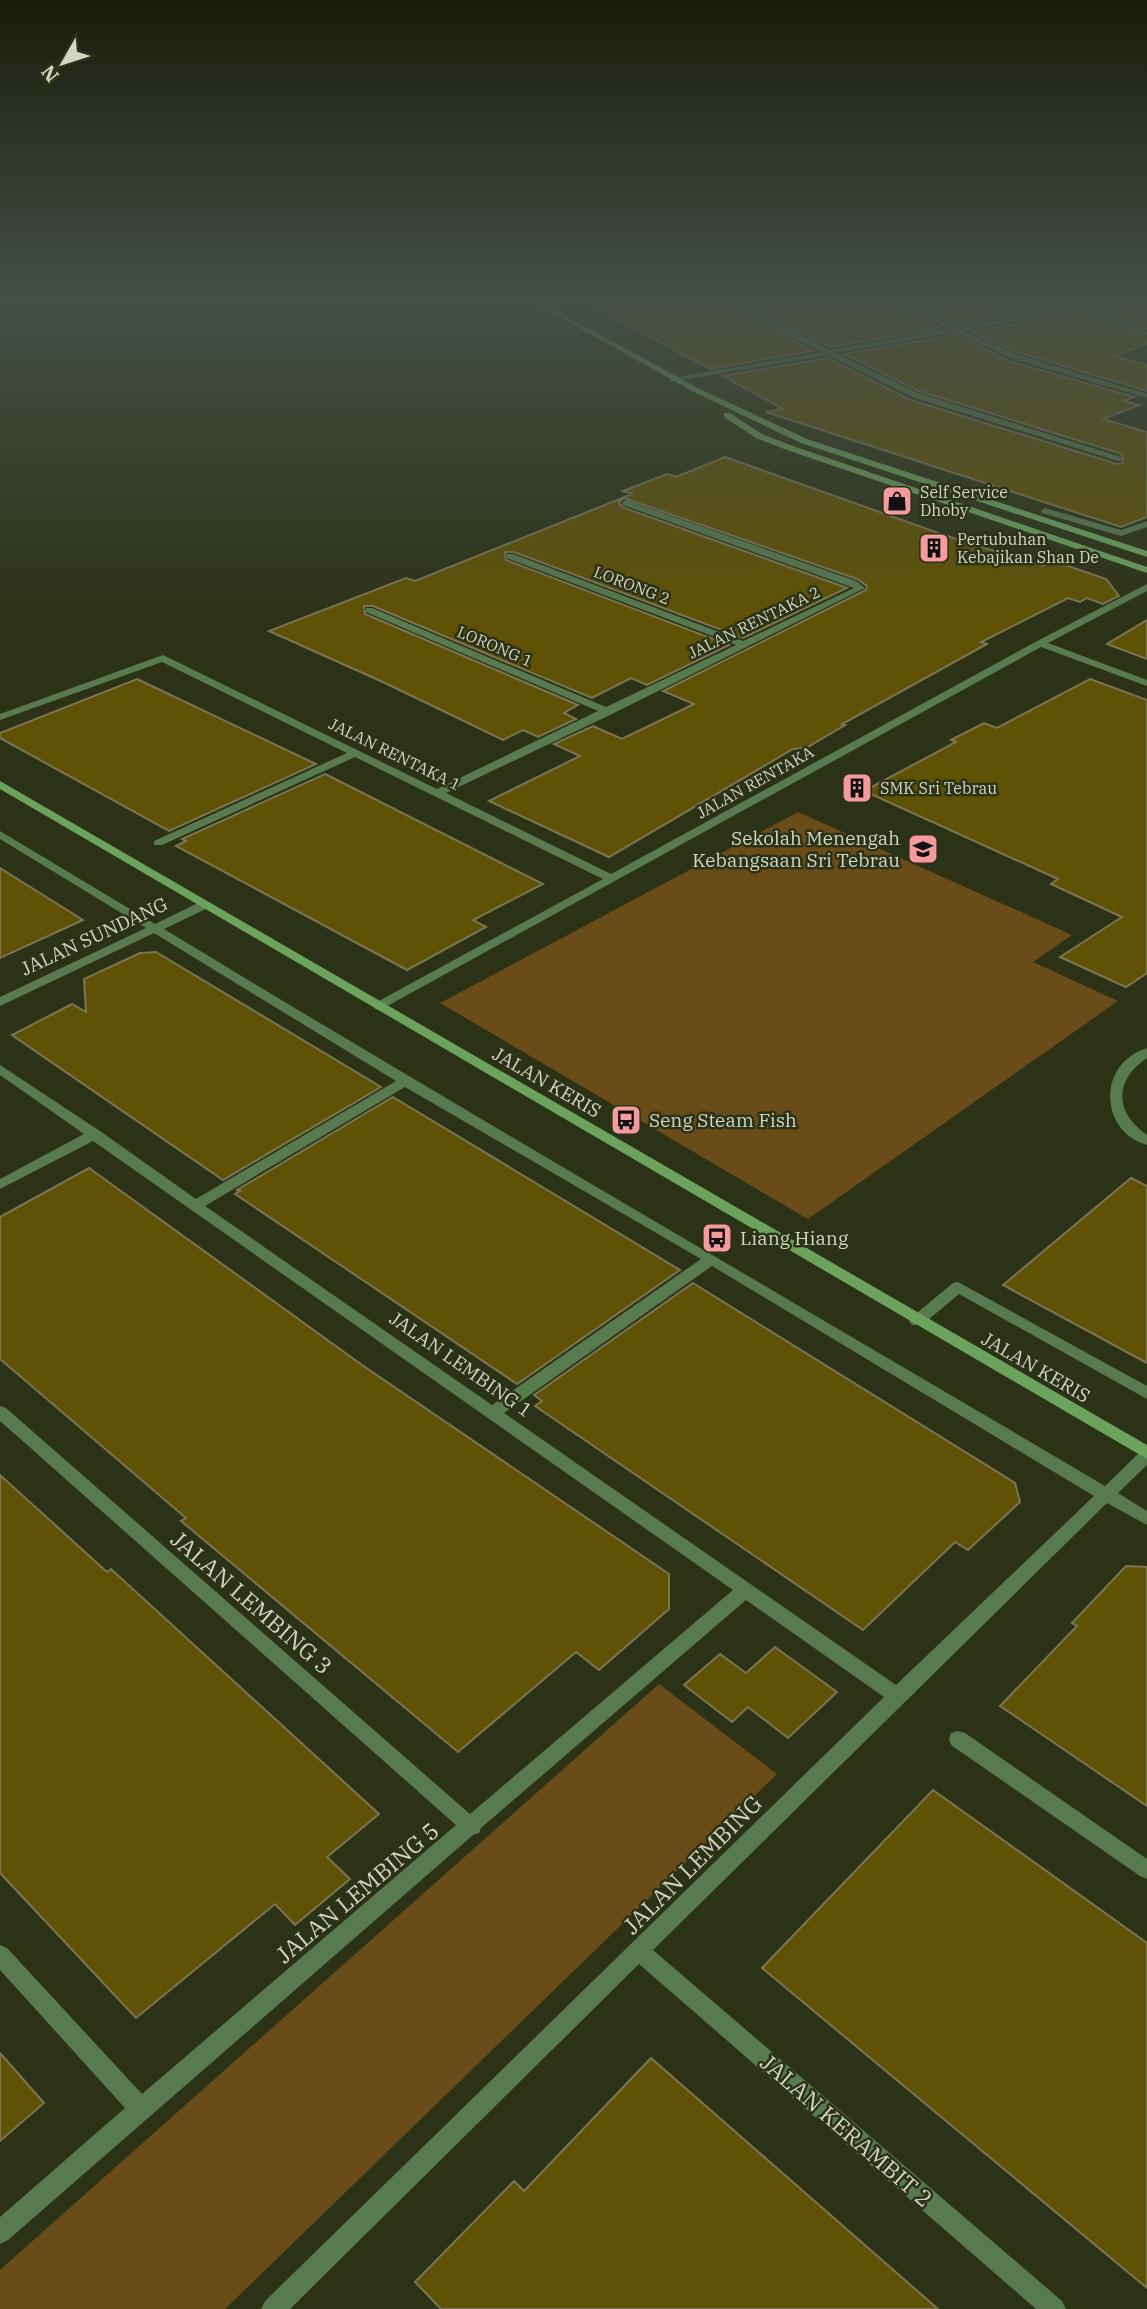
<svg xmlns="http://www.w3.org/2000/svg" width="1147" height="2309" viewBox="0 0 1147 2309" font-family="'IBM Plex Serif',serif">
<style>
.green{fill:#694c17}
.building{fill:#5f5204;stroke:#7b7556;stroke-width:2}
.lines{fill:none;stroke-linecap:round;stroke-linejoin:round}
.street{fill:#577a4e;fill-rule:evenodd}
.secondary{fill:#6ba35d;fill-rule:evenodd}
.labels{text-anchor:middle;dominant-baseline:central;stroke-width:5;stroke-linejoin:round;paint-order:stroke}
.far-poi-label{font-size:16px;fill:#d1d6c5;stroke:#2c3216;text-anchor:start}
.far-street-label{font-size:16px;fill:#d1d6c5;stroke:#2c3216}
.poi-label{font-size:19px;fill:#d1d6c5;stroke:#2c3216;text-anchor:start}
.street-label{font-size:19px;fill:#d1d6c5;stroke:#2c3216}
.near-street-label{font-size:23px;fill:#d1d6c5;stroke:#2c3216}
</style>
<rect width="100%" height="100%" fill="#2c3216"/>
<g class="green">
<polygon points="798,812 1072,935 1033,962 1118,1001 808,1219 440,1003"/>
<polygon points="659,1684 777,1774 225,2309 0,2309 0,2270"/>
</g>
<g class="building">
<polygon points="573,296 715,296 715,301 813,351 710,369"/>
<polygon points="723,296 875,296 939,328 830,347"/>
<polygon points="890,296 1041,296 1061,307 956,325"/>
<polygon points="1058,296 1132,296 1079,303"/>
<polygon points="1147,301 1147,329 1096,310"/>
<polygon points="1078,313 1147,338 1147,344 1114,356 1147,365 1147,391 1017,352 972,332"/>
<polygon points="955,335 1009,361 1134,397 1124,401 1139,405 1103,419 1147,432 1147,517 1121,527 766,412 783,409 723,376 828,358 911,400 1117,464 1123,463 1122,454 919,391 844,354"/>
<polygon points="725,457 947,536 1042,566 1054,561 1106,579 1119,596 1103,604 1087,598 1080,602 1068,598 981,642 987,644 842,724 845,725 806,748 793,749 609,857 489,801 580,756 554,744 593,726 622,739 694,704 663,691 866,590 867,586 857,579 624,498 619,502 622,507 847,588 743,638 514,552 505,552 506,560 729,645 647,685 631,678 592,698 373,606 364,606 365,614 578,705 564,713 576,719 538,737 523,730 503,740 385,683 269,631 406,578 415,581 632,494 623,491 667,474 676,477"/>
<polygon points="1147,620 1147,659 1107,644"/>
<polygon points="137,679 316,764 169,831 0,738 0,733"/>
<polygon points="1090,679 1147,700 1147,973 1126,987 1060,957 1122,917 1051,884 1058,879 864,791 956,742 951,740 984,723 997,728"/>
<polygon points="325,774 543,884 473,920 486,927 407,970 176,846 186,841 182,839"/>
<polygon points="0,868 83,920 0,958"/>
<polygon points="156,952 381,1087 223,1180 12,1035 72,1004 86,1012 84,979 140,953"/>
<polygon points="393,1097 680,1270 517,1384 235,1194 240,1191 237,1190"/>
<polygon points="89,1168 362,1365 669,1574 669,1609 599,1670 576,1652 458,1752 181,1521 186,1518 0,1359 0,1217"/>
<polygon points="1131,1178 1147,1186 1147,1363 1003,1285"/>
<polygon points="693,1283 1015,1483 1020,1502 968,1550 955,1542 863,1630 535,1406 542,1401 534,1395"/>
<polygon points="0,1475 107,1572 111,1569 379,1814 327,1857 350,1879 295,1925 275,1904 136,2018 0,1873"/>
<polygon points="1126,1566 1147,1567 1147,1806 1000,1706 1077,1626 1072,1623"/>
<polygon points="775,1647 837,1692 788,1738 748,1707 732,1722 684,1685 720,1654 746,1673"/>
<polygon points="933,1790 1147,1943 1147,2288 762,1968"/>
<polygon points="0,2053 44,2103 0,2141"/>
<polygon points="651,2058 938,2309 441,2309 415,2282 514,2181 524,2191"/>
</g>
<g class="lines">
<g class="street">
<polygon points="718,296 830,350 948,329 877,296 885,296 956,328 1070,308 1043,296 1051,296 1079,306 1147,296 1147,298 1086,309 1147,332 1147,336 1078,310 963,331 1016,354 1147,394 1147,398 1010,358 955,332 836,353 918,393 1121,457 1121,461 1118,461 912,397 828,355 671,382 670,380 674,378 821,352 716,299"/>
<polygon points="626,500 856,581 865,588 612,714 446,793 611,874 1037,641 1147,584 1147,591 1048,643 1147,680 1147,686 1041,647 380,1010 375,1009 374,1006 375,1003 603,879 355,757 162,845 154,845 154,841 347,753 162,662 0,720 0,714 163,655 437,789 598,711 366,612 366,608 372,608 606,707 736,645 507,558 507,554 513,554 743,641 854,588 623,505 622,503"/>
<polygon points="1045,508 1121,530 1147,521 1147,527 1121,536 1042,513 1041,511"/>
<path d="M 0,831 L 155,924 L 200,902 L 208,902 L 208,908 L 164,929 C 475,1118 791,1300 1105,1486 L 1141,1451 L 1147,1449 L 1147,1465 L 1118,1493 L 1147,1511 L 1147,1525 L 1107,1503 L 653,1950 L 1062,2301 L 1066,2309 L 1036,2309 L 639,1964 L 290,2309 L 261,2309 L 265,2301 L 884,1697 L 746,1600 L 481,1828 L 479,1833 L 473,1835 L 8,2240 L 0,2244 L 0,2217 L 125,2108 L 0,1970 L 0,1945 L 7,1948 L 142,2094 L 456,1825 L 0,1421 L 0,1406 L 6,1408 L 470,1814 L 733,1590 L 93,1141 L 0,1189 L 0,1179 L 84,1134 L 0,1075 L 0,1065 L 100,1131 L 196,1199 L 396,1081 L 154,933 L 0,1006 L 0,997 L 146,928 L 0,839 ZM 405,1087 L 701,1259 L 492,1405 L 205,1206 ZM 712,1266 L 1094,1496 L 896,1685 L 504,1413 Z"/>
<path d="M 1147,1048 L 1147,1058 C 1114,1080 1114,1112 1147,1135 L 1147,1145 C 1100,1132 1096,1064 1147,1048 Z"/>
<polygon points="958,1282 1147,1386 1147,1399 959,1294 922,1325 912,1325 909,1321 912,1317 953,1283"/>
<polygon points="958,1731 965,1733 1147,1859 1147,1879 1140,1876 951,1745 949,1739 951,1733"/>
</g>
<g class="secondary">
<polygon points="522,296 529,296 700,389 807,439 1147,551 1147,557 801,443 694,392"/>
<polygon points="724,413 730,413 762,434 790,445 1147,567 1147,573 784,449 756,438 724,417"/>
<polygon points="0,781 1147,1445 1147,1459 0,789"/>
</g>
</g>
<linearGradient id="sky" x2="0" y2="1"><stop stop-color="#181c0c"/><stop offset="0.48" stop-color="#454f47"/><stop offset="1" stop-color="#454f47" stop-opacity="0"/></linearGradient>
<rect width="1147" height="619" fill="url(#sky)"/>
<defs>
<g id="shop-square" transform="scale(1.575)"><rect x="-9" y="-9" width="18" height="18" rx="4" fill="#f59b9e" stroke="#2c3216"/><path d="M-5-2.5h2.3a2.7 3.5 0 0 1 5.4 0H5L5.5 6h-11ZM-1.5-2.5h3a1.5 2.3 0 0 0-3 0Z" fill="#111"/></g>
<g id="building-square" transform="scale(1.575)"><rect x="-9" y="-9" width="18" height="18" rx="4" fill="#f59b9e" stroke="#2c3216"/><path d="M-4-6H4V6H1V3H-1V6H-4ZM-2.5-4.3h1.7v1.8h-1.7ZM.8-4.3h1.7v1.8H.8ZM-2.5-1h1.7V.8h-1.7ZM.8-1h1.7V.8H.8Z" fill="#111"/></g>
<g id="school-square" transform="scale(1.575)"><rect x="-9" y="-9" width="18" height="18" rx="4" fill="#f59b9e" stroke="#2c3216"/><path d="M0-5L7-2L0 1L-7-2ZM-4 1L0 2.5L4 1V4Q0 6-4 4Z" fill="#111"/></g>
<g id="bus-square" transform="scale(1.575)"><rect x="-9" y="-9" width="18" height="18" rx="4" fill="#f59b9e" stroke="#2c3216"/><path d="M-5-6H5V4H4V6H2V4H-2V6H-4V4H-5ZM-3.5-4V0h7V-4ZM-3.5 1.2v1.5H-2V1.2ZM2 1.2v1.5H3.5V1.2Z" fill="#111"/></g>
</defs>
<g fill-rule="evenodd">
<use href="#shop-square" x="897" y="501"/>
<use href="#building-square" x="934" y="548"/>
<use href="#building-square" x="857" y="788"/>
<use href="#school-square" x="923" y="849"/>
<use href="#bus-square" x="626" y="1120"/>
<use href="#bus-square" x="717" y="1238"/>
</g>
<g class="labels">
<g class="far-poi-label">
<text x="920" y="492">Self Service<tspan x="920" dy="18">Dhoby</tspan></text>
<text x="957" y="539">Pertubuhan<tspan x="957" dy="18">Kebajikan Shan De</tspan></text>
<text x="880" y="788">SMK Sri Tebrau</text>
</g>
<g class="far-street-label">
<text transform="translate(632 585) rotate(21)">LORONG 2</text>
<text transform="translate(754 622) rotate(-26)">JALAN RENTAKA 2</text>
<text transform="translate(495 646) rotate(23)">LORONG 1</text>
<text transform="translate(395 754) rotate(26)">JALAN RENTAKA 1</text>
<text transform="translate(755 782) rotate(-29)">JALAN RENTAKA</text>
</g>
<g class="poi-label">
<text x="900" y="838" text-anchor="end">Sekolah Menengah<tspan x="900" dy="22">Kebangsaan Sri Tebrau</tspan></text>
<text x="649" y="1120">Seng Steam Fish</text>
<text x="740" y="1238">Liang Hiang</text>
</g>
<g class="street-label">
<text transform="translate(94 936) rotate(-25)">JALAN SUNDANG</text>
<text transform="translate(547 1082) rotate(30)">JALAN KERIS</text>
<text transform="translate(461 1364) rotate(35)">JALAN LEMBING 1</text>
<text transform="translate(1036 1367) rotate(30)">JALAN KERIS</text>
</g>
<g class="near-street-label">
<text transform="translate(252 1602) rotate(41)">JALAN LEMBING 3</text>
<text transform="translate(692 1864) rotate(-45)">JALAN LEMBING</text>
<text transform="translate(357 1892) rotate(-40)">JALAN LEMBING 5</text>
<text transform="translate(847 2130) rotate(41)">JALAN KERAMBIT 2</text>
</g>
</g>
<g transform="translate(63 63) rotate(231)" stroke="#2c3216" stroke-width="5" paint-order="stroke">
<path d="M0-5L12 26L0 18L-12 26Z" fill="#d1d6c5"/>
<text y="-10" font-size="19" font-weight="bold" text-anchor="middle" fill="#d1d6c5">N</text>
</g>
</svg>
